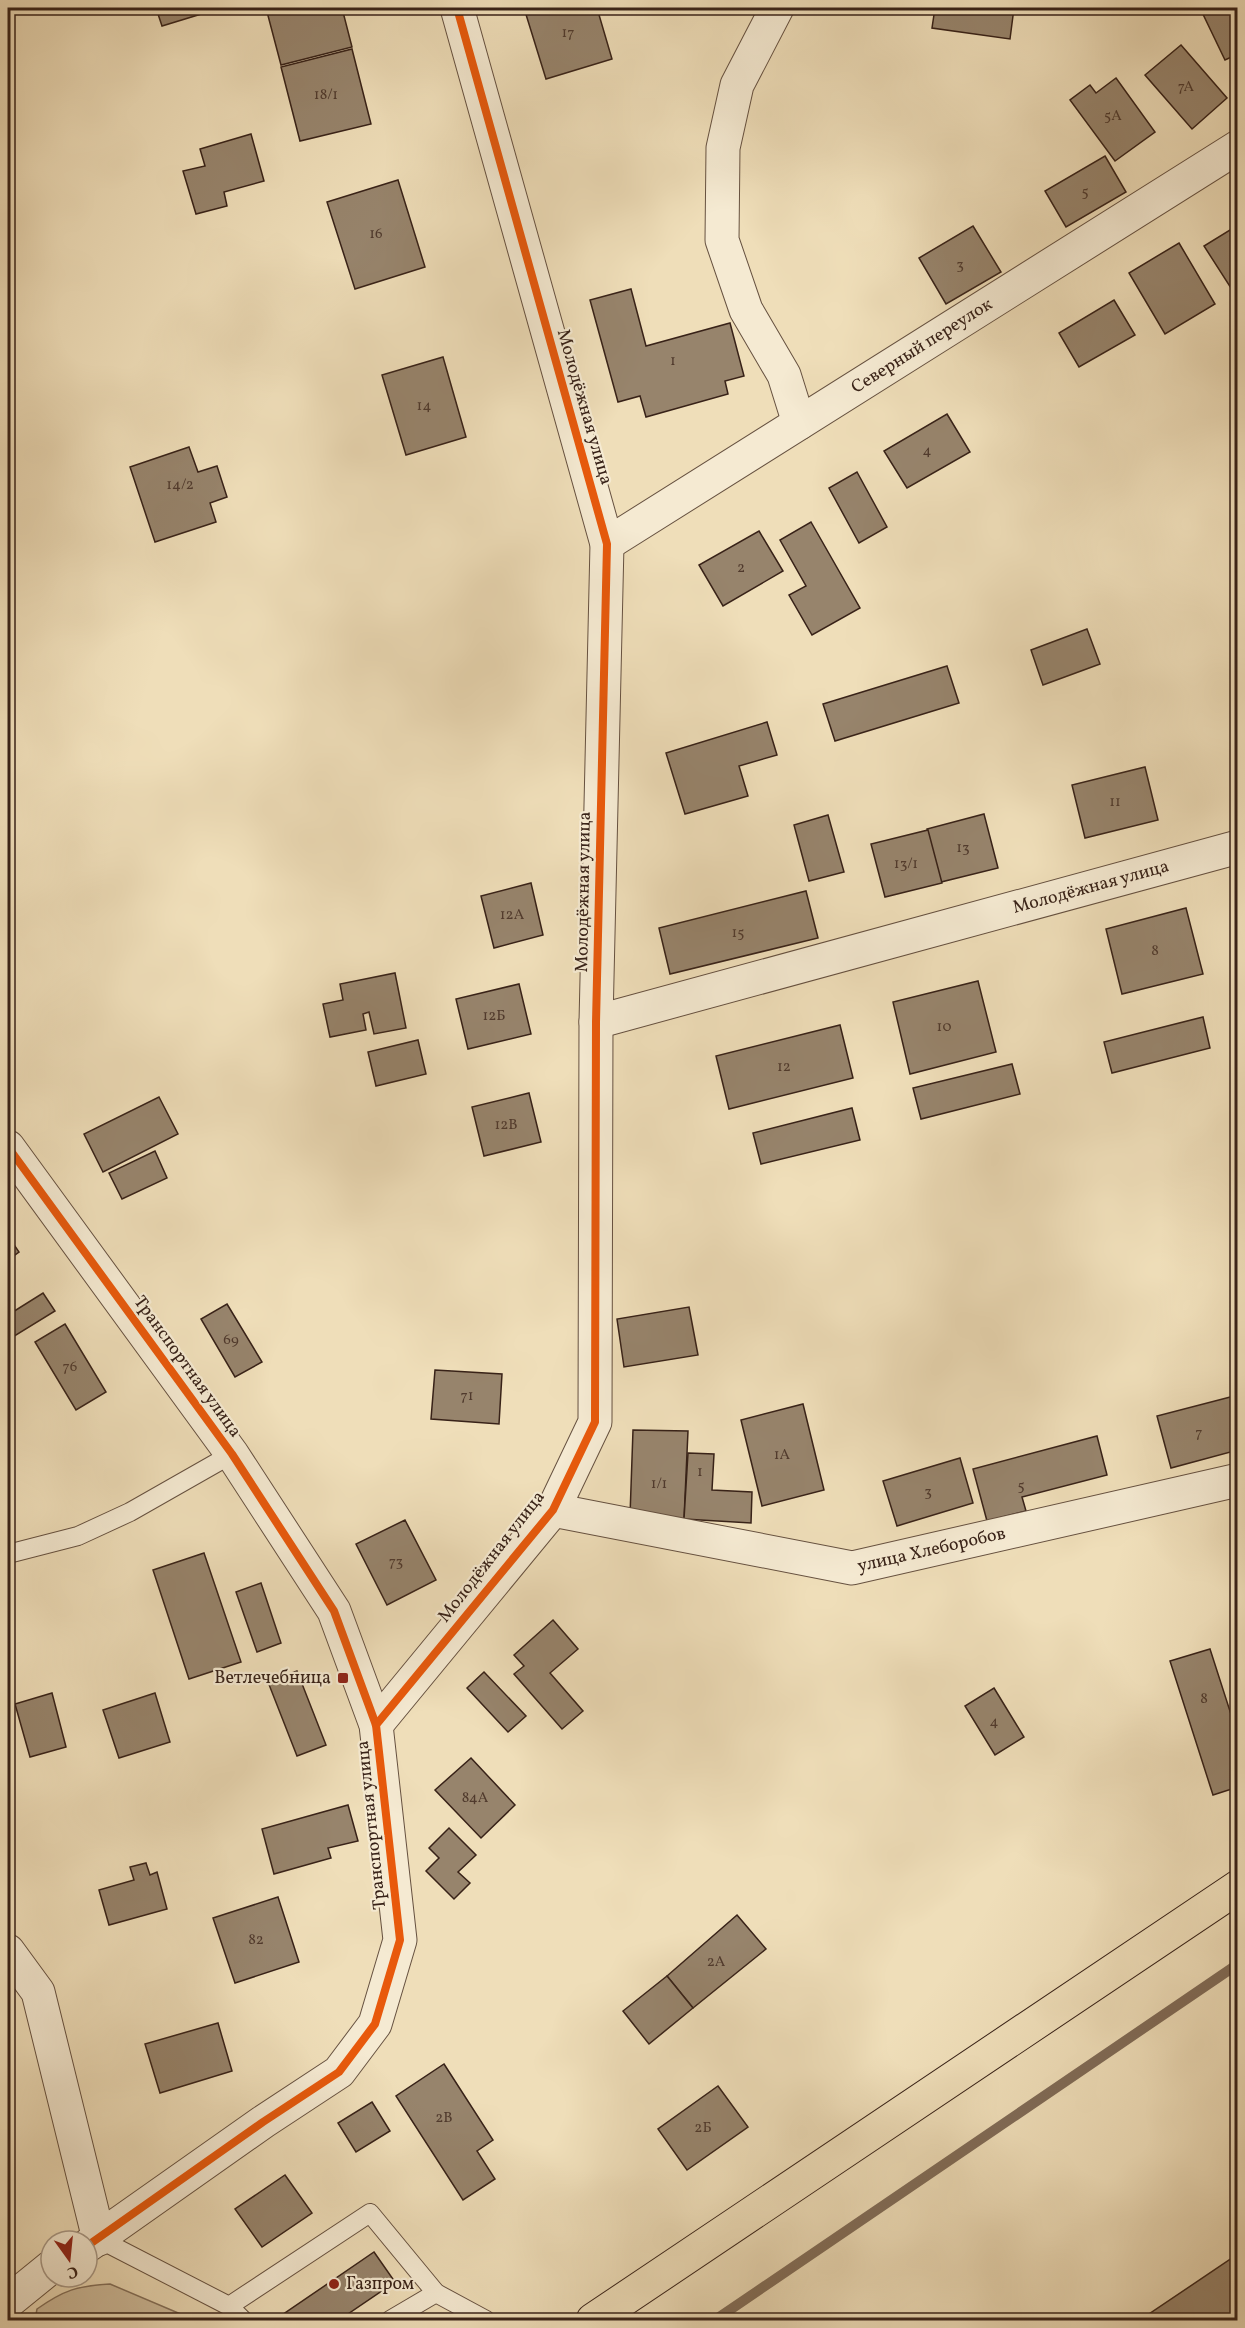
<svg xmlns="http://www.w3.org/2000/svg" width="1245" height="2328" viewBox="0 0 1245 2328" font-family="Vollkorn,serif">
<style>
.green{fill:#d0be9e;stroke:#84705b;stroke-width:1.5}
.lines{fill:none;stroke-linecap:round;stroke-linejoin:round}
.stream{stroke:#816c58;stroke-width:10}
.building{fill:#97846c;stroke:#382218;stroke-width:1.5}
.lane-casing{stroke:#665140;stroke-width:20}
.street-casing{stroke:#665140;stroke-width:35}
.highway-casing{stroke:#382218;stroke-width:35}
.lane{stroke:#f5ead2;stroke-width:18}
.street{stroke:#f5ead2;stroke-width:33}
.highway{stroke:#efdeb9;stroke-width:33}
.cycleway-casing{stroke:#f5ead2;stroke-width:11}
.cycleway{stroke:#e8590c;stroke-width:8}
.poi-dot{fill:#8f2418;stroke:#f5ead2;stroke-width:2}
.labels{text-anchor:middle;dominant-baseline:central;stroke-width:4.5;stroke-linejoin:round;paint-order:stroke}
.number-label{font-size:15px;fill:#503a2d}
.street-label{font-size:18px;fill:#382218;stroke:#f5ead2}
.poi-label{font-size:18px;fill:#382218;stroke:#f5ead2;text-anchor:end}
</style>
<rect width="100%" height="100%" fill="#efdeb9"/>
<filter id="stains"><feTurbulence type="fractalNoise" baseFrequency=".00333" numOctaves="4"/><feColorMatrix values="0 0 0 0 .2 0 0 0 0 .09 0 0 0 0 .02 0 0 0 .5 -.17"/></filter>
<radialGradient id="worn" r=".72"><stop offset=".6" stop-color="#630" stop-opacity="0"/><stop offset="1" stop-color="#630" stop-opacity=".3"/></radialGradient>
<path class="green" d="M 110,2284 L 190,2318 L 195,2320 L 35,2320 L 37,2309 C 64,2290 77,2286 110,2284 Z"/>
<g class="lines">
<polyline class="stream" points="715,2320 1238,1964"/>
</g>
<g class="building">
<polygon points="156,8 221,8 162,26"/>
<polygon points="266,8 342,8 352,47 281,65"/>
<polygon points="524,8 597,8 612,59 546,79"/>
<polygon points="935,8 1014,8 1010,39 932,28"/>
<polygon points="1200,8 1238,8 1238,54 1225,60"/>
<polygon points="1181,45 1227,98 1192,129 1145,75"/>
<polygon points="352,49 371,124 300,141 281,67"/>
<polygon points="1116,78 1155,132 1115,161 1070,100 1090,85 1096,93"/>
<polygon points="251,134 264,181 224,192 227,206 196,214 183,171 205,166 200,149"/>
<polygon points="1105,156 1126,192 1066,227 1045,191"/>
<polygon points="398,180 425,267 355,289 327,202"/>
<polygon points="1238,225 1238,299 1204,246"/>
<polygon points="973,226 1001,272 946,304 919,258"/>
<polygon points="1179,243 1215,304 1165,334 1129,273"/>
<polygon points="631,289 646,346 730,323 744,376 725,381 728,394 646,417 640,396 618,402 590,300"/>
<polygon points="1114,300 1135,335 1079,367 1059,333"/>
<polygon points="443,357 466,437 406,455 382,375"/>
<polygon points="947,414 970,452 907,488 884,451"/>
<polygon points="189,447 198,472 217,466 227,497 210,503 216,522 155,542 130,467"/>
<polygon points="857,472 887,527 859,543 829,488"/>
<polygon points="811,522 860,608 812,635 789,595 806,586 780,540"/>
<polygon points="759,531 783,571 723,606 699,565"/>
<polygon points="1087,629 1100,664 1043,685 1031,650"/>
<polygon points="947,666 959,703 835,741 823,704"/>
<polygon points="767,722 777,755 739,766 748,796 685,814 666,753"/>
<polygon points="1145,767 1158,820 1085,838 1072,785"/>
<polygon points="984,814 998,868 941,882 927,829"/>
<polygon points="828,815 844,872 809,881 794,825"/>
<polygon points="928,830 942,883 885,897 871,844"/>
<polygon points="531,883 543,935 494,948 481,896"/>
<polygon points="806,891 818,938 670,974 659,928"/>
<polygon points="1186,908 1203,974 1122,994 1106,929"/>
<polygon points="395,973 406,1028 374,1034 369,1012 363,1014 366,1030 330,1037 323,1004 343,1000 340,984"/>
<polygon points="978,981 996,1052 910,1074 893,1002"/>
<polygon points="519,984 531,1034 468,1049 456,999"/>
<polygon points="1203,1017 1210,1048 1112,1073 1104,1042"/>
<polygon points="840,1025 853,1078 729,1109 716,1056"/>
<polygon points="418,1040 426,1074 376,1086 368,1052"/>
<polygon points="1012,1064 1020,1094 921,1119 913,1088"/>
<polygon points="529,1093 541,1142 484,1156 472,1107"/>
<polygon points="159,1097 178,1134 103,1172 84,1134"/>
<polygon points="852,1108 860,1140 761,1164 753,1133"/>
<polygon points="155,1151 167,1178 122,1199 109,1173"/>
<polygon points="8,1236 19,1252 8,1260"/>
<polygon points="43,1293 55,1311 8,1340 8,1315"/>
<polygon points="227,1304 262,1362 235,1377 201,1319"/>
<polygon points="689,1307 698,1355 624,1367 617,1319"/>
<polygon points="65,1324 106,1392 76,1410 35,1342"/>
<polygon points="435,1370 502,1374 499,1424 431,1419"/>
<polygon points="1238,1395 1238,1450 1171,1468 1157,1416"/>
<polygon points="803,1404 824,1490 762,1506 741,1420"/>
<polygon points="633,1430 688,1431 684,1519 630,1516"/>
<polygon points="1097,1436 1107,1475 1022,1497 1026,1511 987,1521 973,1469"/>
<polygon points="688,1453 714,1454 712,1490 752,1492 751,1523 684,1519"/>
<polygon points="960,1458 973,1503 897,1526 883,1481"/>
<polygon points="405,1520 436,1580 387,1605 356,1544"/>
<polygon points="204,1553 241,1662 189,1679 153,1570"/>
<polygon points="261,1583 281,1643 257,1652 236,1592"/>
<polygon points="553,1620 578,1649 550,1673 583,1711 562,1729 514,1674 524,1666 514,1655"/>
<polygon points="1210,1649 1238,1736 1238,1787 1213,1795 1170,1661"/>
<polygon points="297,1671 326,1745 297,1756 268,1682"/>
<polygon points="484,1672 526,1716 508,1732 467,1688"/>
<polygon points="994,1688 1024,1737 995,1755 965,1706"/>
<polygon points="52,1693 66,1747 30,1757 15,1704"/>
<polygon points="155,1693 170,1742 119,1758 103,1710"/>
<polygon points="471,1758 515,1805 481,1838 435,1790"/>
<polygon points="348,1805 358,1841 328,1848 331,1858 274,1874 262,1829"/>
<polygon points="449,1828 476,1855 458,1872 470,1883 454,1899 426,1871 439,1858 429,1848"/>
<polygon points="146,1863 150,1875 157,1872 167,1909 109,1925 99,1890 134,1880 130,1867"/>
<polygon points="278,1897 299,1962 235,1983 213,1918"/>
<polygon points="737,1915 766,1949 693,2008 667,1976"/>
<polygon points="667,1976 693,2008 649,2044 623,2011"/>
<polygon points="218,2023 232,2071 160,2093 145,2044"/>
<polygon points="444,2064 493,2140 477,2151 495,2179 463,2200 396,2096"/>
<polygon points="718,2086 748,2127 687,2170 658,2129"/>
<polygon points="372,2102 390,2131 356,2152 338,2123"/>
<polygon points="285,2175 312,2213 262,2247 235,2209"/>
<polygon points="374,2252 395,2282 339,2320 286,2320 282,2315"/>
<polygon points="1238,2254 1238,2320 1140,2320"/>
</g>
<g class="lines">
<g class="lane-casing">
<g id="lane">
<polyline points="8,1554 78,1536 130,1512 232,1454"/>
<polyline points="99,2239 229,2306 370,2213 436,2293 486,2320"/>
<polyline points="229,2306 243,2320"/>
<polyline points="390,2320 436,2293"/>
</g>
</g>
<g class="street-casing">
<g id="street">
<polyline points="777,8 737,85 723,148 722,240 746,310 784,375 799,423"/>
<path id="s1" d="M 607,544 L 1238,147"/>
<path id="s2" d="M 596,1022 L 1238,847"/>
<polyline points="8,1147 232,1454 334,1611 376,1725 400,1940 375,2024 339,2072 263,2122 87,2246"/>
<path id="s3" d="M 553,1510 L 852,1568 L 1238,1480"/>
<polyline points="376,1725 553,1510 595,1422 596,1022 607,544 457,8"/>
<polyline points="8,1951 38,1992 99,2239"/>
<polyline points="8,2302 51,2267"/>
</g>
</g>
<g class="highway-casing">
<polyline id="highway" points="593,2320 1238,1887"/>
</g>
<use href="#lane" class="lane"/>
<use href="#street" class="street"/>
<use href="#highway" class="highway"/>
<g class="cycleway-casing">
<g id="cycleway">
<polyline points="8,1147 232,1454 334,1611 376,1725 400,1940 375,2024 339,2072 263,2122 87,2246"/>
<polyline points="376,1725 553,1510 595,1422 596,1022 607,544 457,8"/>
</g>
</g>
<use href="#cycleway" class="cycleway"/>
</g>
<g class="poi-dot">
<rect x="337" y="1672" width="12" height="12" rx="3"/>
<circle cx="334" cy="2284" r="6"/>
</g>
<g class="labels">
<g class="number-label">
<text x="568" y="33">17</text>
<text x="1186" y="87">7А</text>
<text x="326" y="95">18/1</text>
<text x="1113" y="116">5А</text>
<text x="1085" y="192">5</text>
<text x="376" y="234">16</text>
<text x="960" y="265">3</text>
<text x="673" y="361">1</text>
<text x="424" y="406">14</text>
<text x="927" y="451">4</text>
<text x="180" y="485">14/2</text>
<text x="741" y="568">2</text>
<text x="1115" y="802">11</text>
<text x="963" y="848">13</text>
<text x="906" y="864">13/1</text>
<text x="512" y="915">12А</text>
<text x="738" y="933">15</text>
<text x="1155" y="951">8</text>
<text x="494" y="1016">12Б</text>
<text x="944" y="1027">10</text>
<text x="784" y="1067">12</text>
<text x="506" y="1125">12В</text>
<text x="231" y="1340">69</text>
<text x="70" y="1367">76</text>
<text x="467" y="1396">71</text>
<text x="1199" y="1433">7</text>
<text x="782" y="1455">1А</text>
<text x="700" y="1472">1</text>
<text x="659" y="1484">1/1</text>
<text x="1021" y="1486">5</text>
<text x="928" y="1492">3</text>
<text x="396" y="1562">73</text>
<text x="1204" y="1699">8</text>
<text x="994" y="1722">4</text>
<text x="475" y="1798">84А</text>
<text x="256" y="1940">82</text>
<text x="716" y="1962">2А</text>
<text x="444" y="2118">2В</text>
<text x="703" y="2128">2Б</text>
</g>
<g class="street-label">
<text stroke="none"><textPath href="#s1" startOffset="372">Северный переулок</textPath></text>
<text transform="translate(584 407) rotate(74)">Молодёжная улица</text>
<text stroke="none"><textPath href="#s2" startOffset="513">Молодёжная улица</textPath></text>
<text transform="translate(584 892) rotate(-89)">Молодёжная улица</text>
<text transform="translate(187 1367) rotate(54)">Транспортная улица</text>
<text stroke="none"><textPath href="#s3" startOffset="386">улица Хлеборобов</textPath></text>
<text transform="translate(492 1557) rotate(-52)">Молодёжная улица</text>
<text transform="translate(372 1825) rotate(-96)">Транспортная улица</text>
</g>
<g class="poi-label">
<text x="331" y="1678">Ветлечебница</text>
<text x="346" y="2284" text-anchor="start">Газпром</text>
</g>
</g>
<rect width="1245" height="2328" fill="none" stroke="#efdeb9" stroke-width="30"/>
<rect x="9" y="9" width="1227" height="2310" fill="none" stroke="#382218" stroke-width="3"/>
<rect x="15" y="15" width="1215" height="2298" fill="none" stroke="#382218" stroke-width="1.5"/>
<g transform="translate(69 2259) rotate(165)"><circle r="28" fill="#f5ead2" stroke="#a99a88" stroke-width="1.5"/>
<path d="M0-4.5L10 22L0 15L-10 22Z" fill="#8f2418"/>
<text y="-9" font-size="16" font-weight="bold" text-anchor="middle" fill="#382218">С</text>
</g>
<rect width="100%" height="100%" filter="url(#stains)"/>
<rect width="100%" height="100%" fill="url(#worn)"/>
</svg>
